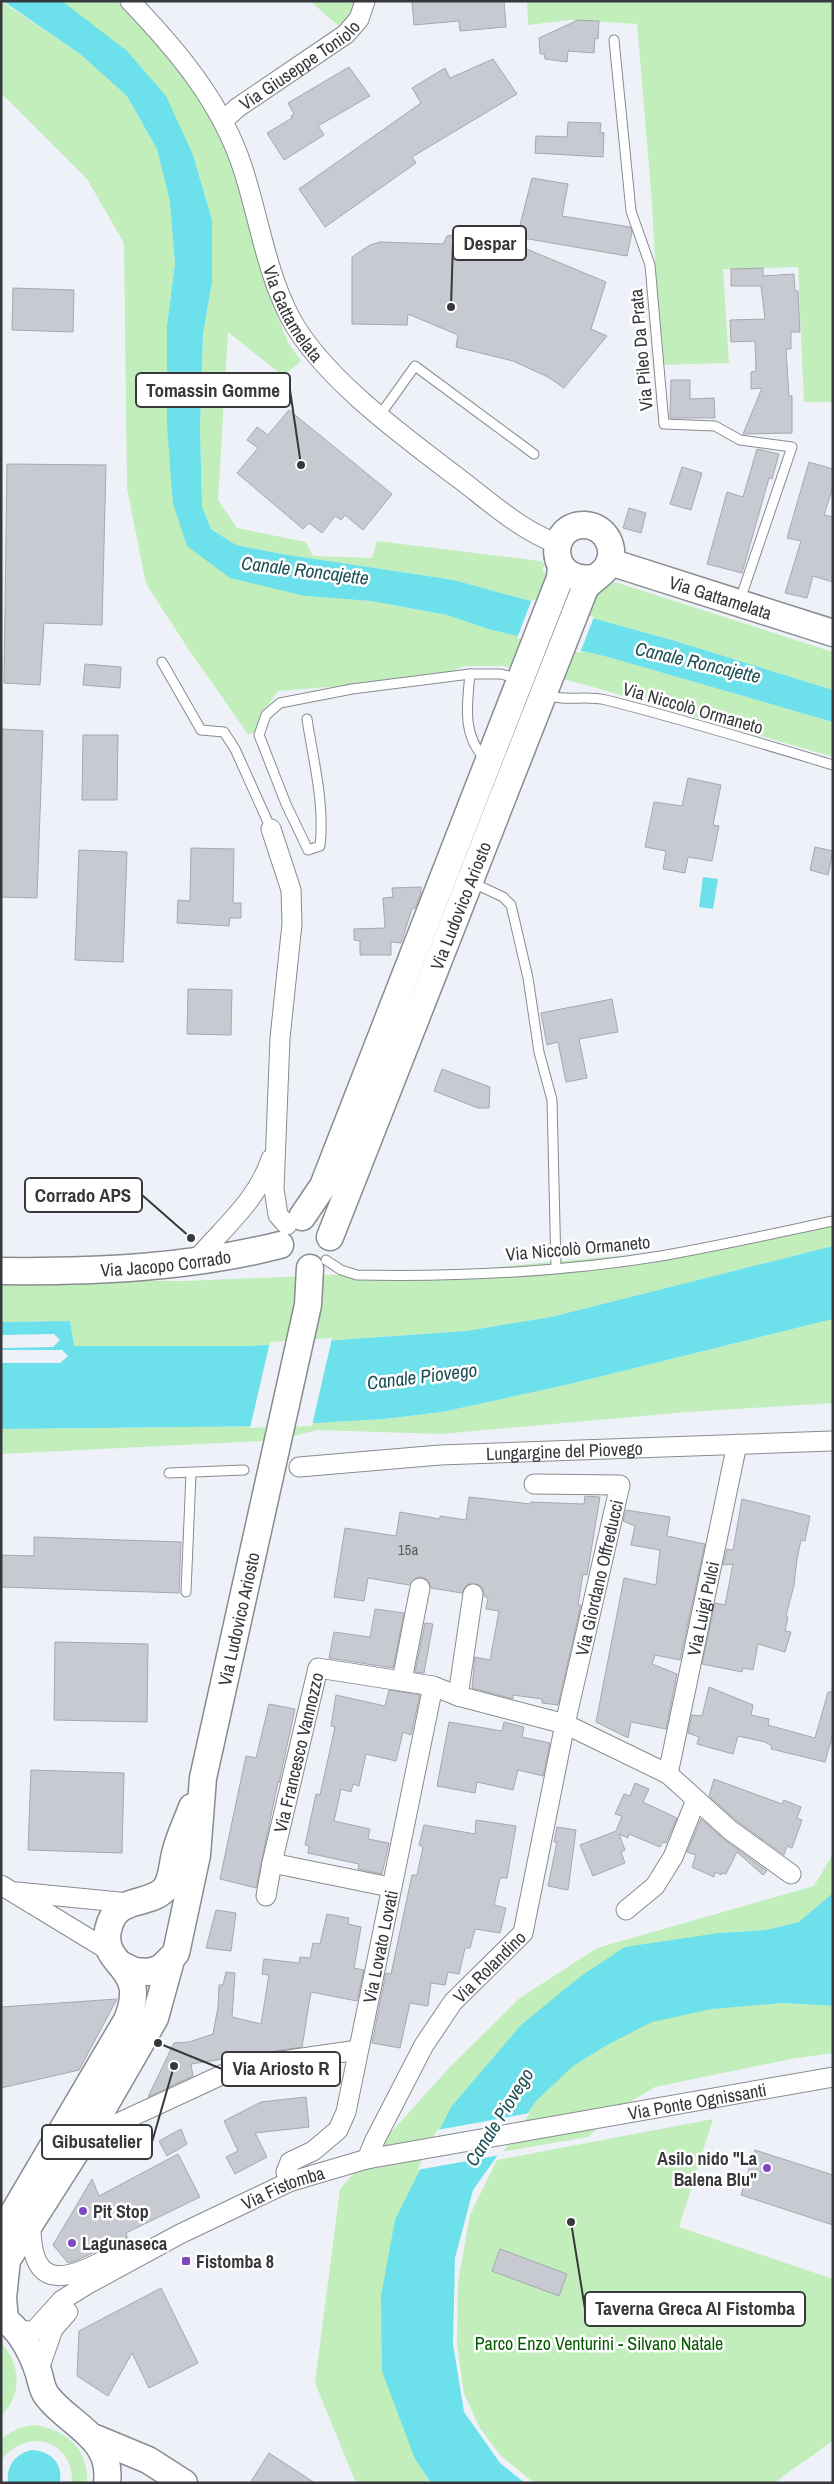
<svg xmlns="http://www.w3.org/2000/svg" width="834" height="2484" viewBox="0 0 834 2484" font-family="'Archivo Narrow',sans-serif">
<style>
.green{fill:#c1eeba}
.water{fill:#6ce0eb}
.pier{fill:#eef2f8}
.building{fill:#c7cad0;stroke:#a5a8ae}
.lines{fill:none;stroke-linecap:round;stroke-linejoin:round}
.lane-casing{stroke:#888b90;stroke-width:11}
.street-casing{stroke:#888b90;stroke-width:21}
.secondary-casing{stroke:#888b90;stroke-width:29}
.lane{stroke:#fff;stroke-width:9}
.street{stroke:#fff;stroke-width:19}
.secondary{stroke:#fff;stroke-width:26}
.poi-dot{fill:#8048bf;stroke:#fff;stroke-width:2}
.labels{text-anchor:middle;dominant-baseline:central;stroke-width:5;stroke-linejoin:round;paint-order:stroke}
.number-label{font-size:15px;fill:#5b5c60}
.street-label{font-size:18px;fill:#37383b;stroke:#fff}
.poi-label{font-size:18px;font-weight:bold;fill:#37383b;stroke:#fff;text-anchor:start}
.park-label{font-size:18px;fill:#075900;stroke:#fff}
.water-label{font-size:19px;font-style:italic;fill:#1d5055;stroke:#fff}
.leader{fill:none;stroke:#37383b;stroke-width:2}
.callout-dot{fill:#37383b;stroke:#fff;stroke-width:2}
.callout{fill:#fff;stroke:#37383b;stroke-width:2}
.callout-label{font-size:19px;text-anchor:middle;font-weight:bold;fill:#37383b}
</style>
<rect width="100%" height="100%" fill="#eef2f8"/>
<g class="green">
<polygon points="1,1 80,54 127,96 157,149 170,202 175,264 167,325 173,504 305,596 371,601 447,615 488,629 608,657 833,722 833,757 600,689 549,675 524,672 503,666 465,666 431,679 278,691 263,712 267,730 248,734 191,653 146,584 127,488 124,243 87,179 1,93"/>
<polygon points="62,1 118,1 157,38 218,122 249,220 267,290 288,342 301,361 283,376 228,332 218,500 237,528 306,542 313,556 372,558 377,541 541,561 545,564 542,571 597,594 615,582 833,652 833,690 672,640 454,580 282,554 236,545 211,529 202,508 200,427 203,334 212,282 212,220 193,155"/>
<polygon points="310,1 354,1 355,11 343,30"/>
<polygon points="527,1 833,1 833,402 804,402 798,267 723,269 729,363 660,365 652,203 637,24 570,20 528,25"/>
<polygon points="833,1218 833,1246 551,1317 466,1331 249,1346 73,1346 70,1321 1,1322 1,1280 185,1281 476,1269 663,1252"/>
<polygon points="833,1319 833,1403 687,1412 441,1434 317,1430 279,1440 1,1454 1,1429 268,1426 384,1419 442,1412 570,1384"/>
<polygon points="833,1854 833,1893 799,1922 766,1930 719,1933 451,2107 415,2459 431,2483 356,2483 315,2383 340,2189 449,2068 520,1998 597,1948 814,1886"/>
<path d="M 783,2003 L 833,2006 L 833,2053 L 791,2059 L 655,2087 L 620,2108 L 588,2137 L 500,2152 C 512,2135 522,2118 535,2102 C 563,2067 609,2039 651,2022 C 688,2008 743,2006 783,2003 Z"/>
<path d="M 713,2119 L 679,2227 L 833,2279 L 833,2440 C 814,2456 793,2467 775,2483 L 534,2483 L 501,2456 L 480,2428 L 464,2394 L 457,2344 L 458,2282 L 470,2215 L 497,2160 Z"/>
<path d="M 1,2342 C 21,2366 23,2393 1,2416 Z"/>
<path d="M 32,2425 C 64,2427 89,2449 87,2483 L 72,2483 C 74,2439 25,2426 1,2461 L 1,2438 L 19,2428 Z"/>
</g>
<g class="water">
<polygon points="3,1 62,1 127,51 166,96 193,155 212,220 212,282 203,334 200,427 202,507 211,529 236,545 282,554 454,580 672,640 833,690 833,722 608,657 488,629 447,615 371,601 305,596 230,578 187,546 173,504 167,426 167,325 175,264 170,202 157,149 127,96 80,54"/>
<polygon points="703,877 718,879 713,909 699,907"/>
<polygon points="833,1246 833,1319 570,1384 442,1412 384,1419 268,1426 1,1429 1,1363 60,1363 68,1356 62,1350 1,1350 1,1348 53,1347 60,1340 54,1334 1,1335 1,1322 70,1321 74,1346 249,1346 466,1331 551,1317"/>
<polygon points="833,1893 833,2006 783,2003 712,2009 652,2022 607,2045 573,2066 536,2101 473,2190 455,2258 453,2344 464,2412 500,2463 525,2483 431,2483 415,2459 382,2371 381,2296 395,2220 451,2107 521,2025 581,1976 625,1947 719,1933 766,1930 799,1922"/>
<path d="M 31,2450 C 50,2451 63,2462 60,2483 L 8,2483 C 6,2465 15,2455 31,2450 Z"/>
</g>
<g class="pier">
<polygon points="532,599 594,617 580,653 517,638"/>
<polygon points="332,1338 312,1426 250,1428 270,1342"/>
<polygon points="530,2113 501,2155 417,2170 437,2130"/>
</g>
<g class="building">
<polygon points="412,1 504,1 506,27 460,31 459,21 414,25"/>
<polygon points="578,20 599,21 598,39 595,38 594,53 568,51 567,62 545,59 544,54 540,54 539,38"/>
<polygon points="493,59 517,94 412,157 416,163 325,227 299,189 421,103 412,88 445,68 450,78"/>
<polygon points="349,67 370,96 318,126 324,135 284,160 267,133 292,118 291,116 294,114 288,103"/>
<polygon points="568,122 601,123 600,132 604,133 603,157 535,153 536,136 567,137"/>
<polygon points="532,178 568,184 562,216 630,227 632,232 627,256 517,237"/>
<polygon points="481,230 606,282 591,329 607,336 564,388 548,377 513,361 456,347 458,335 408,314 407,325 352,324 352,257 370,245 380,242 443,244 447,236"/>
<polygon points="763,268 763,276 794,274 795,291 798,291 800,332 791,332 791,349 786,349 789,396 792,396 792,433 743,434 762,388 751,389 751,372 756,371 755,341 731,342 730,320 765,319 761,286 731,286 731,269"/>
<polygon points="13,288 74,290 73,332 12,330"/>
<polygon points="671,380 690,380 690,399 714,398 715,418 670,418"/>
<polygon points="289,410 392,494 363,530 345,515 341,520 335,516 322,533 309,523 303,529 237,473 258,448 247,440 257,427 268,435"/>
<polygon points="757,449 779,454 772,479 769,478 742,573 707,564 727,492 743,497"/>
<polygon points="809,462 833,469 833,487 824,515 833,517 833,582 813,576 807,598 785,593 801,541 787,538"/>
<polygon points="7,464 106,465 102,625 44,623 40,685 4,683"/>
<polygon points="682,467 702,473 691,510 670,504"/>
<polygon points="629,508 646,513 641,533 623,528"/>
<polygon points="85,664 121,667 120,688 83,685"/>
<polygon points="1,729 43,731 37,898 1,897"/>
<polygon points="83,735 118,735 117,800 82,800"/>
<polygon points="688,778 721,785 713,825 719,826 712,861 688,857 685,873 663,869 666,851 645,847 654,802 682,806"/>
<polygon points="815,847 833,851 828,875 810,870"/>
<polygon points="191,848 234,849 233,903 241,903 241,918 230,918 229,926 177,923 178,900 190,901"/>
<polygon points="79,850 127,852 123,962 75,960"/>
<polygon points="421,887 421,893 415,908 412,909 401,943 391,942 391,955 360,955 360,941 354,940 354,929 385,928 383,898 393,897 392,888"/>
<polygon points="188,989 232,990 231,1035 187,1034"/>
<polygon points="612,999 618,1032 579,1039 587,1078 566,1082 558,1042 547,1045 541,1013"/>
<polygon points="442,1069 490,1087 489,1108 478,1108 434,1091"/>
<polygon points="585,1496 600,1497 587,1575 583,1574 578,1605 581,1605 558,1705 542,1703 542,1699 513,1695 513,1699 472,1688 475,1657 490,1660 499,1611 486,1609 488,1598 484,1596 483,1589 480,1585 468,1584 462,1593 431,1588 428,1580 422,1577 416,1578 409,1585 368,1578 364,1601 334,1597 345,1528 396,1536 400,1512 440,1519 440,1516 466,1520 469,1497 531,1504 531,1502 584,1504"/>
<polygon points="742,1499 810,1516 805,1541 801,1540 797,1559 794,1585 786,1616 788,1617 785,1631 791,1632 785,1652 758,1644 753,1670 743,1668 742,1672 702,1664 715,1603 725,1605 733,1564 723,1565 727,1549 733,1550"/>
<polygon points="626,1510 670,1517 667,1536 705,1544 680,1660 655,1655 652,1664 677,1674 666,1729 631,1722 628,1738 596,1722 624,1578 656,1585 660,1550 631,1545 635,1526 623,1521"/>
<polygon points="34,1537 181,1542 179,1593 1,1587 1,1555 34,1556"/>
<polygon points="375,1609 404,1613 393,1668 329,1658 334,1632 370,1637"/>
<polygon points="425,1623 433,1624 424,1673 415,1672"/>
<polygon points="55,1642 148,1644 147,1722 54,1720"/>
<polygon points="709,1687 753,1705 751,1715 769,1719 768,1725 815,1738 828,1692 833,1692 833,1734 825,1762 771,1749 772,1746 765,1742 738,1736 733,1754 697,1744 699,1737 688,1733 692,1715 702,1716"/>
<polygon points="389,1690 420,1695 411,1735 403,1732 396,1761 366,1754 359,1786 353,1784 351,1792 341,1789 334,1821 370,1829 368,1839 389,1843 382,1874 358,1869 359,1864 308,1853 309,1846 305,1845 316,1794 320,1795 335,1727 331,1726 336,1695 385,1706"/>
<polygon points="269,1704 295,1709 279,1783 278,1782 256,1888 220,1879 246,1756 256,1758"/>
<polygon points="449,1722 502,1731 504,1722 524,1727 522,1737 550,1743 543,1776 518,1770 513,1790 477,1782 475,1793 437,1786"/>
<polygon points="31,1770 124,1773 122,1853 28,1850"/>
<polygon points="714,1779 782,1804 784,1800 801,1807 797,1818 802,1820 792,1848 787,1846 784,1855 737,1821 709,1796"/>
<polygon points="635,1783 649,1789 643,1802 677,1818 666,1843 663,1842 660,1847 629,1834 628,1838 619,1834 625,1850 621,1852 625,1863 593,1876 580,1845 616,1831 622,1816 615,1814 624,1794 630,1796"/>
<polygon points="701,1819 723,1839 767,1871 763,1875 737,1852 726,1874 722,1873 721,1875 715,1872 714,1877 692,1867 696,1855 687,1852"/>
<polygon points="476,1820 516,1826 507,1878 500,1878 494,1905 506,1908 500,1933 475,1929 470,1948 465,1948 459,1974 448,1972 445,1985 431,1983 428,2006 410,2003 400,2048 372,2043 386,1973 391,1974 412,1875 417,1875 423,1847 419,1845 424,1825 475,1834"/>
<polygon points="557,1827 576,1830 568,1890 548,1886 557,1842 554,1842"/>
<polygon points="216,1910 236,1913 231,1951 206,1948"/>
<polygon points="327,1914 349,1918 348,1924 361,1927 354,1968 364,1970 357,2001 311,1992 302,2047 191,2064 193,2076 148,2097 174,2043 189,2042 213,2034 218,2007 219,1985 223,1985 226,1972 235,1973 232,2017 261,2024 269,1975 262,1974 264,1959 299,1963 300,1957 310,1958 313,1943 320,1944"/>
<polygon points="117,1999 79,2070 1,2088 1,2007"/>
<polygon points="306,2097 309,2127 255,2133 267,2157 235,2174 226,2157 238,2151 224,2121 261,2102"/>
<polygon points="181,2129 187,2144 167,2156 159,2141"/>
<polygon points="755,2150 833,2175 833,2225 741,2195"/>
<polygon points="178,2154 200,2197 126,2233 127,2237 75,2261 68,2263 53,2245 92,2179 99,2196"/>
<polygon points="500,2249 567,2274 559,2296 492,2271"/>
<polygon points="161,2288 198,2363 149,2388 132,2353 108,2396 77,2376 79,2331"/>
<polygon points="269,2453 315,2483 250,2483"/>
</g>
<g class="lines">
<g class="lane-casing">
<g id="lane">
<polyline points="614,40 631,211 650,265 664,424 715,426 740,440 792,447 740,600"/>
<polyline points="380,415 415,366 534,454"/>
<polyline points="162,662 201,730 224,732 235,749 271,829"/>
<path d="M 470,674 C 467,705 462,735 485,759"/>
<path d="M 545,695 C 566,702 585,695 606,700 C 682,719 757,742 833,765"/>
<path d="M 307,719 C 313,759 325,804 320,846 L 308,850 L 286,804 L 259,735 L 266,715 L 280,703 L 352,689 L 470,674 L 501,674 L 519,679"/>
<polyline points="471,882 503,897 511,905 528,978 539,1052 552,1100 556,1268"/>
<path d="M 326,1260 L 341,1270 L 357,1275 C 456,1277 563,1272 661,1256 C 719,1246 776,1233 833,1221"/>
<polyline points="169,1473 244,1470"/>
<polyline points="186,1592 191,1473"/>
</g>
</g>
<g class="street-casing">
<g id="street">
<path id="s1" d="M 130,1 C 177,50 222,103 243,169 C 259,218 266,271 290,317 C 322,378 406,438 461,480 C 491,503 522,531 558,544"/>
<path id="s2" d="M 223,121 L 237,108 L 346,34 L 359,19 L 365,1"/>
<polyline points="271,829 291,890 292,924 280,1038 274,1189 278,1215 287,1225"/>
<path d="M 196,1260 C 223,1228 257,1201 271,1159"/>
<path id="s3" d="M 299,1467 L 440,1455 L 831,1441"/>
<polyline points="402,1680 420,1588"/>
<polyline points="458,1696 473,1594"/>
<path id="s4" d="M 668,1774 L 737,1444"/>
<polyline points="1,1885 111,1952"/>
<path id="s5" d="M 390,1887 L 272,1863 L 318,1668 L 433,1686 L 458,1696 L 565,1724 L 668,1774 L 730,1830 L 791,1874"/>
<polyline points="17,1892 129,1903"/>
<polyline points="266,1896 272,1863"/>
<polyline points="626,1910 655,1886 673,1857 696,1800"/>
<polyline points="98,2117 109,2124 116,2124 239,2067 358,2050"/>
<path id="s6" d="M 367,2159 L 375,2140 L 424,2045 L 453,2002 L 523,1933 L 565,1724 L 620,1485 L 534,1484"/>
<path id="s7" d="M 289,2182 L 286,2172 L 290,2162 L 313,2151 L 338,2130 L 346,2112 L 433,1686"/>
<path d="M 31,2225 C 31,2307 84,2270 128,2248"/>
<path id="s8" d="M 13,2328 L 33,2332 L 62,2300 L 88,2284 L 180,2234 L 289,2182 L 367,2159 L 833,2077"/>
<polyline points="38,2372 53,2329 68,2312"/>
</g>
</g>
<g class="secondary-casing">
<g id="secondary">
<path id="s9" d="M 610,562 L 833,633"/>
<polyline points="302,1217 323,1186 560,578 561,566"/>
<path id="s10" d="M 330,1237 L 585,588 C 591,580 602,575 607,567 C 618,550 606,526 585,525 C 547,524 546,584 594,578"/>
<path id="s11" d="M 1,1271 C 94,1272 190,1268 280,1245"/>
<path id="s12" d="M 120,1964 L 134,1971 L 149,1972 L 161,1968 L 176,1953 L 197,1855 L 203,1778 L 308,1305 L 310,1268"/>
<path d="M 1,2234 L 127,2020 C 150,1964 100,1968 108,1930 C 115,1895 146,1907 164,1890 C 173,1880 172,1862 176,1850 C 180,1835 187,1821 192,1807"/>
<path d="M 1,2318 C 20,2327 33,2355 39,2374 C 41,2381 42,2390 47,2396 C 69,2425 113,2437 107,2483"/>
<polyline points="5,2320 3,2298 7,2260 98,2117 155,2018 171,1960"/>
<polyline points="95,2438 148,2460 184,2483"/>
</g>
</g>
<use href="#lane" class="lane"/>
<use href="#street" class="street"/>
<use href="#secondary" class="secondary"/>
</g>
<g class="poi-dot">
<circle cx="767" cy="2168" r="5"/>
<circle cx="83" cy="2211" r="5"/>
<circle cx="72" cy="2243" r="5"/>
<rect x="181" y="2256" width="10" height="10" rx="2.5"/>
</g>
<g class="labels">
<g class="number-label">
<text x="408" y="1549">15a</text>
</g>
<g class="street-label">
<text stroke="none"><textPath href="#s2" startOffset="95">Via Giuseppe Toniolo</textPath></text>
<text stroke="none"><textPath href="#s1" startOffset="358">Via Gattamelata</textPath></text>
<text transform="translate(641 350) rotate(-95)">Via Pileo Da Prata</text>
<text stroke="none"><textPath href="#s9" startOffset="116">Via Gattamelata</textPath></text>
<text transform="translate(693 708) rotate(16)">Via Niccolò Ormaneto</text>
<text stroke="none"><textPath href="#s10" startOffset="356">Via Ludovico Ariosto</textPath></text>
<text transform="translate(578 1248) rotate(-5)">Via Niccolò Ormaneto</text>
<text stroke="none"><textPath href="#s11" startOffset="165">Via Jacopo Corrado</textPath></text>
<text stroke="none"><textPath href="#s3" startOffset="266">Lungargine del Piovego</textPath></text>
<text stroke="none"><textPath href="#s6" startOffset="641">Via Giordano Offreducci</textPath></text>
<text stroke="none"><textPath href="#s4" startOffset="169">Via Luigi Pulci</textPath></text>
<text stroke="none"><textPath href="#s12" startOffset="405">Via Ludovico Ariosto</textPath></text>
<text stroke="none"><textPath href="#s5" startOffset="234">Via Francesco Vannozzo</textPath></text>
<text stroke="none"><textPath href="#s7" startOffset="268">Via Lovato Lovati</textPath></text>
<text stroke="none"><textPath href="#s6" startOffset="230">Via Rolandino</textPath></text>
<text stroke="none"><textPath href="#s8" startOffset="736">Via Ponte Ognissanti</textPath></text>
<text stroke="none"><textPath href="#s8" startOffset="312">Via Fistomba</textPath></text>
</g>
<g class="poi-label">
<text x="757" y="2158" text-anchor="end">Asilo nido "La<tspan x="757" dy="21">Balena Blu"</tspan></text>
<text x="93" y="2211">Pit Stop</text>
<text x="82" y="2243">Lagunaseca</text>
<text x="196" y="2261">Fistomba 8</text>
</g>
<g class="park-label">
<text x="599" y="2343">Parco Enzo Venturini - Silvano Natale</text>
</g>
<g class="water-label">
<text transform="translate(305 570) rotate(7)">Canale Roncajette</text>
<text transform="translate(698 662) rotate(13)">Canale Roncajette</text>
<text transform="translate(422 1376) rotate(-7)">Canale Piovego</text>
<text transform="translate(499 2117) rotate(-58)">Canale Piovego</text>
</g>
</g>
<path class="leader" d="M451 307L453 243M301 465L290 390M191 1238L142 1195M158 2043L222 2069M174 2066L152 2142M571 2222L585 2309"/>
<g class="callout-dot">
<circle cx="451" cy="307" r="5"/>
<circle cx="301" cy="465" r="5"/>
<circle cx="191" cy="1238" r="5"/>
<circle cx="158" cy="2043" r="5"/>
<circle cx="174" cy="2066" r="5"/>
<circle cx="571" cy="2222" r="5"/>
</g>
<g class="callout">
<rect x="453" y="226" width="73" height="34" rx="5"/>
<rect x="136" y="373" width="154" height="34" rx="5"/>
<rect x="25" y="1178" width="117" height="34" rx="5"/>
<rect x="222" y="2052" width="118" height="34" rx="5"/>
<rect x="42" y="2125" width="110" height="34" rx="5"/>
<rect x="585" y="2292" width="220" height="34" rx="5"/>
</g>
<g class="callout-label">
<text x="490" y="250">Despar</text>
<text x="213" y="397">Tomassin Gomme</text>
<text x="83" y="1202">Corrado APS</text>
<text x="281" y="2075">Via Ariosto R</text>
<text x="97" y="2148">Gibusatelier</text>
<text x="695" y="2315">Taverna Greca Al Fistomba</text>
</g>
<rect width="834" height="2484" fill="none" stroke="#37383b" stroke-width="5"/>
</svg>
